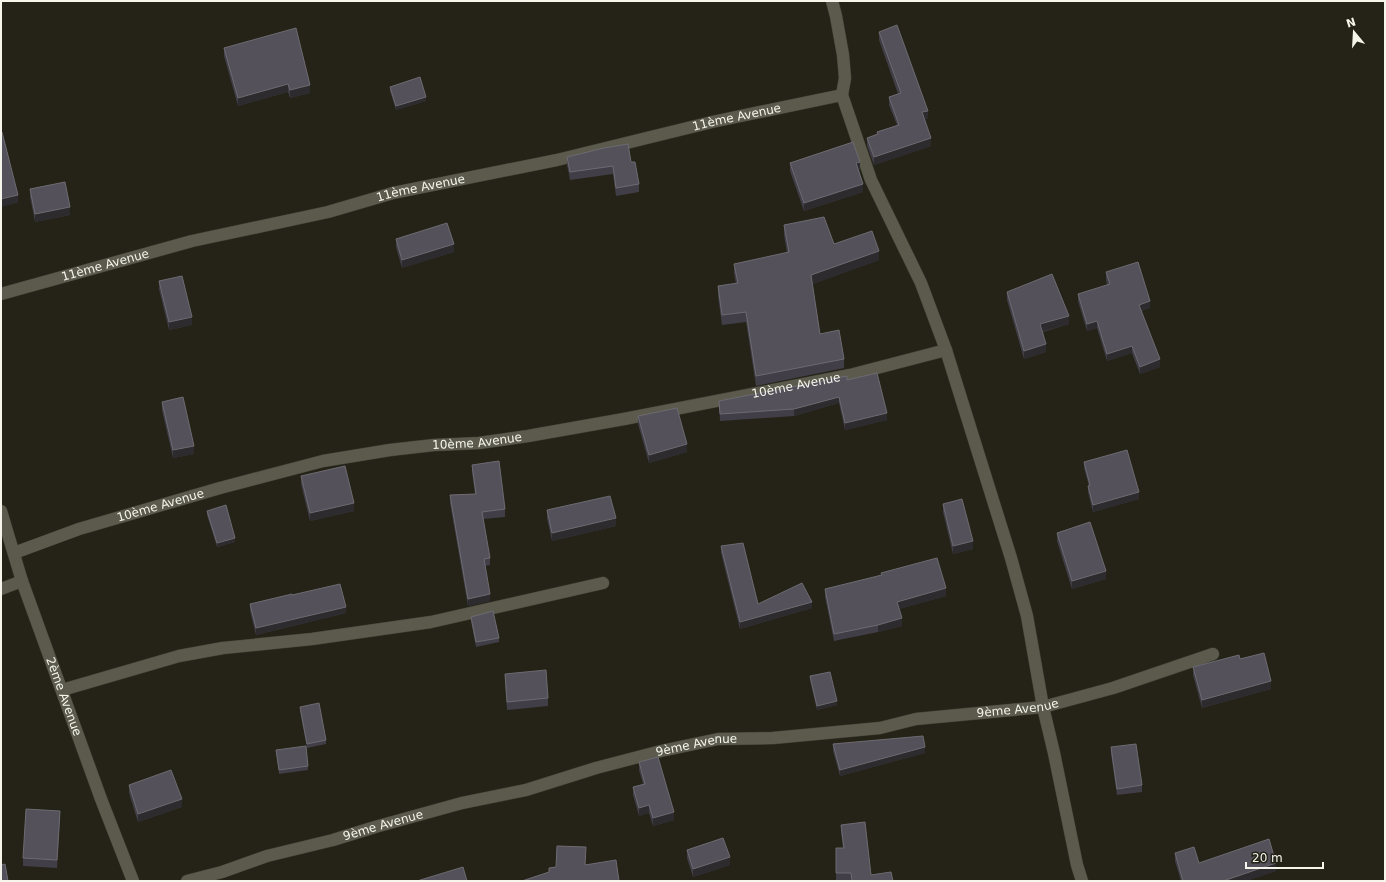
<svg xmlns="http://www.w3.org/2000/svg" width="1386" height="882" viewBox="0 0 1386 882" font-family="'DejaVu Sans',sans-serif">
<rect width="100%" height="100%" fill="#252317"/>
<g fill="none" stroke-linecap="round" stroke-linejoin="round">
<!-- minor casing -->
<g stroke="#414036" stroke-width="13">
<g id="minor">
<path d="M 832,1 L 836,16 L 843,55 L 845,78 L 842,95 L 871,180 L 921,283 L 946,350 L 1011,558 L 1027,616 L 1043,707 L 1054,753 L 1077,865 L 1082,881"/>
<path id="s1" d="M 1,294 L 192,241 L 328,212 L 393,193 L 557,160 L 712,122 L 842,95"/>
<path id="s2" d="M 1,511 L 22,581 L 101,799 L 133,881"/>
<path id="s3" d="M 14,553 L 79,529 L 220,488 L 323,461 L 390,450 L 434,445 L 479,443 L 528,436 L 624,419 L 850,375 L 946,350"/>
<path d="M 1,589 L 22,581"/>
<path d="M 62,690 L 179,656 L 223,648 L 312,639 L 431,622 L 603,583"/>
<path id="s4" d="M 187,881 L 222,872 L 267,856 L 333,840 L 375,827 L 462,803 L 526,790 L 596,768 L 661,751 L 718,739 L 773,738 L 880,728 L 916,719 L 1043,707 L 1113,688 L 1213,654"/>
</g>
</g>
<!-- minor -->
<use href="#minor" stroke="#5b5a4c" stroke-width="12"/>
</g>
<!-- wall -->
<g fill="#413e48">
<path d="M 879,32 L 928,119 L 925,119 L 931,146 L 874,165 L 867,146 L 867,138 L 877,134 L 877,132 L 897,125 L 889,105 L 889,97 L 898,94 L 879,40 Z"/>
<path d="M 224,48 L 310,93 L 290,98 L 288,92 L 238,106 L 224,56 Z"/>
<path d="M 390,87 L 426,101 L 396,110 L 390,91 Z"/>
<path d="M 567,157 L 631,162 L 639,184 L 639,192 L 616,196 L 613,174 L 570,180 L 567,165 Z"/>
<path d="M 790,163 L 860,170 L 859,170 L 863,192 L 804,211 L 790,171 Z"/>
<path d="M 30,189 L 70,215 L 35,222 L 30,197 Z"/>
<path d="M 784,225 L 879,260 L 812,284 L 820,334 L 844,359 L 844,368 L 756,386 L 746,322 L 722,325 L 718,296 L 718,286 L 736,284 L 734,273 L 734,264 L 787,253 L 784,235 Z"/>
<path d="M 396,239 L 454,252 L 402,268 L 396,247 Z"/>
<path d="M 1106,272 L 1150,308 L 1141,311 L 1160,367 L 1140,374 L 1132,353 L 1107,361 L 1097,328 L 1087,331 L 1078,301 L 1078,294 L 1107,285 L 1106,280 Z"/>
<path d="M 159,281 L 192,325 L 169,330 L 159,289 Z"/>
<path d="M 1007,292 L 1069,324 L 1043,332 L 1046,352 L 1024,359 L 1007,300 Z"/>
<path d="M 847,380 L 887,420 L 845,430 L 839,403 L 794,416 L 720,421 L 719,401 Z"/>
<path d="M 162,402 L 194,454 L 173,458 L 162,410 Z"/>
<path d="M 638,416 L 687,452 L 649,463 L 638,424 Z"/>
<path d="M 1084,462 L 1139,499 L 1093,512 L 1088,492 L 1088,486 L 1089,486 L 1084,468 Z"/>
<path d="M 472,465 L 505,509 L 505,517 L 483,519 L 490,558 L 490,565 L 485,566 L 490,601 L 468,606 L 450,503 L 450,495 L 475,494 L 472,472 Z"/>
<path d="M 301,476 L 354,511 L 310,521 L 301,484 Z"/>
<path d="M 943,504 L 973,549 L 953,554 L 943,512 Z"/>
<path d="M 547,510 L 616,526 L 552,541 L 547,518 Z"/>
<path d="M 207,511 L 235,542 L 217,547 L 207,515 Z"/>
<path d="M 1057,533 L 1106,579 L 1072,589 L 1057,541 Z"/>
<path d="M 721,546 L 758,604 L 812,608 L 740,629 L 721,553 Z"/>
<path d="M 881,573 L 946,596 L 899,609 L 902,626 L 878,632 L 834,641 L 825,597 L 825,589 L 881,575 Z"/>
<path d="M 292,595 L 346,613 L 256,635 L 250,611 L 250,604 Z"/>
<path d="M 471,617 L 499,638 L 499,642 L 476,647 L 471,621 Z"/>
<path d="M 1240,659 L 1271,689 L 1202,708 L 1193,675 L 1193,667 Z"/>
<path d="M 505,674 L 548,698 L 548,706 L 507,710 L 505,682 Z"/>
<path d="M 810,676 L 837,705 L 817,710 L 810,680 Z"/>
<path d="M 300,707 L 326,740 L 326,744 L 307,748 L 300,711 Z"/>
<path d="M 833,744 L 925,753 L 840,776 L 833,751 Z"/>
<path d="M 1111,747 L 1142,785 L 1142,792 L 1117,795 L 1111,754 Z"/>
<path d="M 276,750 L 308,766 L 308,770 L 279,774 Z"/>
<path d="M 639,762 L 674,820 L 653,826 L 649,813 L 639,816 L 633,795 L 633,787 L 643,784 L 639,770 Z"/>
<path d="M 129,785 L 182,807 L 138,822 L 129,793 Z"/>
<path d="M 60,819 L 57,868 L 23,866 L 23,858 Z"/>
<path d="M 841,825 L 871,875 L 893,881 L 836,880 L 836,848 L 843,848 L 841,832 Z"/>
<path d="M 687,850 L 730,865 L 693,877 L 687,858 Z"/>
<path d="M 1175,853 L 1199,863 L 1276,871 L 1246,881 L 1181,881 L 1175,861 Z"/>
</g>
<!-- shaded-wall -->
<g fill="#2d2b2d">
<path d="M 521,1 L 526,1 L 521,3 Z"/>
<path d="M 288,84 L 288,92 L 238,106 L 238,98 Z"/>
<path d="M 310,85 L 310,93 L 290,98 L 290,90 Z"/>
<path d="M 426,97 L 426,101 L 396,110 L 396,106 Z"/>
<path d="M 928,111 L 928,119 L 922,120 L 922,112 Z"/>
<path d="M 931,138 L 931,146 L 874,165 L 874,157 Z"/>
<path d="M 860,162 L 860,170 L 856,171 L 856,163 Z"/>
<path d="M 863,184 L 863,192 L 804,211 L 804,203 Z"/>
<path d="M 18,195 L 18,203 L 1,207 L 1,199 Z"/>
<path d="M 70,207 L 70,215 L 35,222 L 35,214 Z"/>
<path d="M 454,244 L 454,252 L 402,268 L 402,260 Z"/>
<path d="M 879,251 L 879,260 L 811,285 L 811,275 Z"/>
<path d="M 1150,301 L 1150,308 L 1139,312 L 1139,305 Z"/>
<path d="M 1069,316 L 1069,324 L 1040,332 L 1040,324 Z"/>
<path d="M 192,317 L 192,325 L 169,330 L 169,322 Z"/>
<path d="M 1097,321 L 1097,328 L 1087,331 L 1087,324 Z"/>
<path d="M 1046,344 L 1046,352 L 1024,359 L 1024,351 Z"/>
<path d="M 1132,346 L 1132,353 L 1107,361 L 1107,354 Z"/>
<path d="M 1160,359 L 1160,367 L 1140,374 L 1140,367 Z"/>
<path d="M 839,397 L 839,403 L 794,416 L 794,409 Z"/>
<path d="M 887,413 L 887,420 L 845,430 L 845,423 Z"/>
<path d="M 687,444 L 687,452 L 649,463 L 649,455 Z"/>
<path d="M 194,446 L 194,454 L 173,458 L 173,450 Z"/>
<path d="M 1139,492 L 1139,499 L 1093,512 L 1093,505 Z"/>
<path d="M 354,503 L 354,511 L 310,521 L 310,513 Z"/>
<path d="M 616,518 L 616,526 L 552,541 L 552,533 Z"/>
<path d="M 235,538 L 235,542 L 217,547 L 217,543 Z"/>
<path d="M 973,541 L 973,549 L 953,554 L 953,546 Z"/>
<path d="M 1106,571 L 1106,579 L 1072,589 L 1072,581 Z"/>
<path d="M 946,588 L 946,596 L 897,610 L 897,602 Z"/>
<path d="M 490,594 L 490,601 L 468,606 L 468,599 Z"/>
<path d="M 812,602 L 812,608 L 740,629 L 740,622 Z"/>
<path d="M 346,607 L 346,613 L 256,635 L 256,628 Z"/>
<path d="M 902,618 L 902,626 L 878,632 L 878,625 Z"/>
<path d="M 1271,681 L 1271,689 L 1202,708 L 1202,700 Z"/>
<path d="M 837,701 L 837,705 L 817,710 L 817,706 Z"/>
<path d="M 925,747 L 925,753 L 840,776 L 840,770 Z"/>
<path d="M 182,799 L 182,807 L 138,822 L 138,814 Z"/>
<path d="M 649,805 L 649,813 L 639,816 L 639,808 Z"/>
<path d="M 60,811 L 60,819 L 57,868 L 57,860 Z"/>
<path d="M 674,812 L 674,820 L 653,826 L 653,818 Z"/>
<path d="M 730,857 L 730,865 L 693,877 L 693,869 Z"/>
<path d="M 1276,863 L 1276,871 L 1246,881 L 1223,881 Z"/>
</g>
<!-- building -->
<g fill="#54515a" stroke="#6d6b71">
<path d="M 897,25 L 928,111 L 922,112 L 931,138 L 874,157 L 867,138 L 878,134 L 877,132 L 899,125 L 889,97 L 901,93 L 879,32 Z"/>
<path d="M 296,28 L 310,85 L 290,90 L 288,84 L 238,98 L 224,48 Z"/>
<path d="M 420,77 L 426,97 L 396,106 L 390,87 Z"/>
<path d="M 1,132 L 2,132 L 18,195 L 1,199 Z"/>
<path d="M 853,142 L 860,162 L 856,163 L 863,184 L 804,203 L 790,163 Z"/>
<path d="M 628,144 L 631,162 L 635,162 L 639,184 L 616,188 L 613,166 L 570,172 L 567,157 L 604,148 Z"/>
<path d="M 65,182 L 70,207 L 35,214 L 30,189 Z"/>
<path d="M 824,217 L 834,244 L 872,231 L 879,251 L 811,275 L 820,334 L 839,330 L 844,359 L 756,376 L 746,312 L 722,315 L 718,286 L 738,283 L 734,264 L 789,252 L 784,225 Z"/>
<path d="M 447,223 L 454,244 L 402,260 L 396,239 Z"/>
<path d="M 1138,262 L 1150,301 L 1139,305 L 1160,359 L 1140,367 L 1132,346 L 1107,354 L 1097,321 L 1087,324 L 1078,294 L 1110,284 L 1106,272 Z"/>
<path d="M 1052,274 L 1069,316 L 1040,324 L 1046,344 L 1024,351 L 1007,292 Z"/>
<path d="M 182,276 L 192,317 L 169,322 L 159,281 Z"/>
<path d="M 877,373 L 887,413 L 845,423 L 839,397 L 794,409 L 720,414 L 719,401 L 847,376 L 847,380 Z"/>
<path d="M 183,397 L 194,446 L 173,450 L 162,402 Z"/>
<path d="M 677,408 L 687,444 L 649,455 L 638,416 Z"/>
<path d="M 1127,450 L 1139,492 L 1093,505 L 1088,486 L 1090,485 L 1084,462 Z"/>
<path d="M 499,461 L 505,509 L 482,512 L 490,558 L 484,559 L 490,594 L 468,599 L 450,495 L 476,494 L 472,465 Z"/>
<path d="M 345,466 L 354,503 L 310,513 L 301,476 Z"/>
<path d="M 610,496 L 616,518 L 552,533 L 547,510 Z"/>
<path d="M 962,499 L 973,541 L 953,546 L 943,504 Z"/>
<path d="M 226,505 L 235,538 L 217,543 L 207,511 Z"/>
<path d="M 1090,522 L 1106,571 L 1072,581 L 1057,533 Z"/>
<path d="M 743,543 L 758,604 L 802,583 L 812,602 L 740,622 L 721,546 Z"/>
<path d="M 937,558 L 946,588 L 897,602 L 902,618 L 878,625 L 834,634 L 825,589 L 882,575 L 881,573 Z"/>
<path d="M 340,584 L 346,607 L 256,628 L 250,604 L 292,594 L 292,595 Z"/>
<path d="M 493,611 L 499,638 L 476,642 L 471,617 Z"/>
<path d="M 1264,653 L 1271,681 L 1202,700 L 1193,667 L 1239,655 L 1240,659 Z"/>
<path d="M 546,670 L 548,698 L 507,702 L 505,674 Z"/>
<path d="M 830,672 L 837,701 L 817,706 L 810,676 Z"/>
<path d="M 319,703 L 326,740 L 307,744 L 300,707 Z"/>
<path d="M 923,736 L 925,747 L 840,770 L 833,744 Z"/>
<path d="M 1136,744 L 1142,785 L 1117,789 L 1111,747 Z"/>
<path d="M 306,746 L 308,766 L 279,770 L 276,750 Z"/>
<path d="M 658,757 L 674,812 L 653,818 L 649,805 L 639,808 L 633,787 L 645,784 L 639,762 Z"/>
<path d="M 171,770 L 182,799 L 138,814 L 129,785 Z"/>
<path d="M 26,809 L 60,811 L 57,860 L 23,858 Z"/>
<path d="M 865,822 L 871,875 L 891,872 L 893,881 L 852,881 L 851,873 L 836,873 L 836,848 L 844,848 L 841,825 Z"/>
<path d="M 723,838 L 730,857 L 693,869 L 687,850 Z"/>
<path d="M 1269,839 L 1276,863 L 1223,881 L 1183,881 L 1175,853 L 1194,847 L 1199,863 Z"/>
<path d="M 557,846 L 586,847 L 585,865 L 616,860 L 619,881 L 522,881 L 549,872 L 549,868 L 556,867 Z"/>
<path d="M 5,864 L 8,881 L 1,881 L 1,865 Z"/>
<path d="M 463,867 L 467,881 L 417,881 Z"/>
</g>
<g text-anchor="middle" stroke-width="3" stroke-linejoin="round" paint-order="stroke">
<!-- street labels -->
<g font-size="12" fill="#f5f5ec" stroke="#252317">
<text dy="4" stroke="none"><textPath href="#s1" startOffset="757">11ème Avenue</textPath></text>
<text dy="4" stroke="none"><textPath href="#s1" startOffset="433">11ème Avenue</textPath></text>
<text dy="4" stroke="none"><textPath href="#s1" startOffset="108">11ème Avenue</textPath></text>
<text dy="4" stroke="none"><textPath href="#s3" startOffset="802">10ème Avenue</textPath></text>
<text dy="4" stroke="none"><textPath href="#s3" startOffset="478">10ème Avenue</textPath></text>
<text dy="4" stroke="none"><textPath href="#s3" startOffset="154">10ème Avenue</textPath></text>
<text dy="4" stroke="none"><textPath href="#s2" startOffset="196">2ème Avenue</textPath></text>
<text dy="4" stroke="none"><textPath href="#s4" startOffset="852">9ème Avenue</textPath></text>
<text dy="4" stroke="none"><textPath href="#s4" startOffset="528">9ème Avenue</textPath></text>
<text dy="4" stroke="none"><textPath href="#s4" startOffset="204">9ème Avenue</textPath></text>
</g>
</g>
<!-- border -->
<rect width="1386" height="882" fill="none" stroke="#f5f5ec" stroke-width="4"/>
<!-- north arrow -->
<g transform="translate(1354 32) rotate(342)" stroke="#252317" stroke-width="3" paint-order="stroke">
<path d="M0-3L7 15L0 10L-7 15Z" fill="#f5f5ec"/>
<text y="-6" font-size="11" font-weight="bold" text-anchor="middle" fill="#f5f5ec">N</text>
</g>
<!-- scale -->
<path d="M1246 862v6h77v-6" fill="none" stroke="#f5f5ec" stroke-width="2"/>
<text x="1252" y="862" font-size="12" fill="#f5f5ec" stroke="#252317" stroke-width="3" paint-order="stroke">20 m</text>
</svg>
